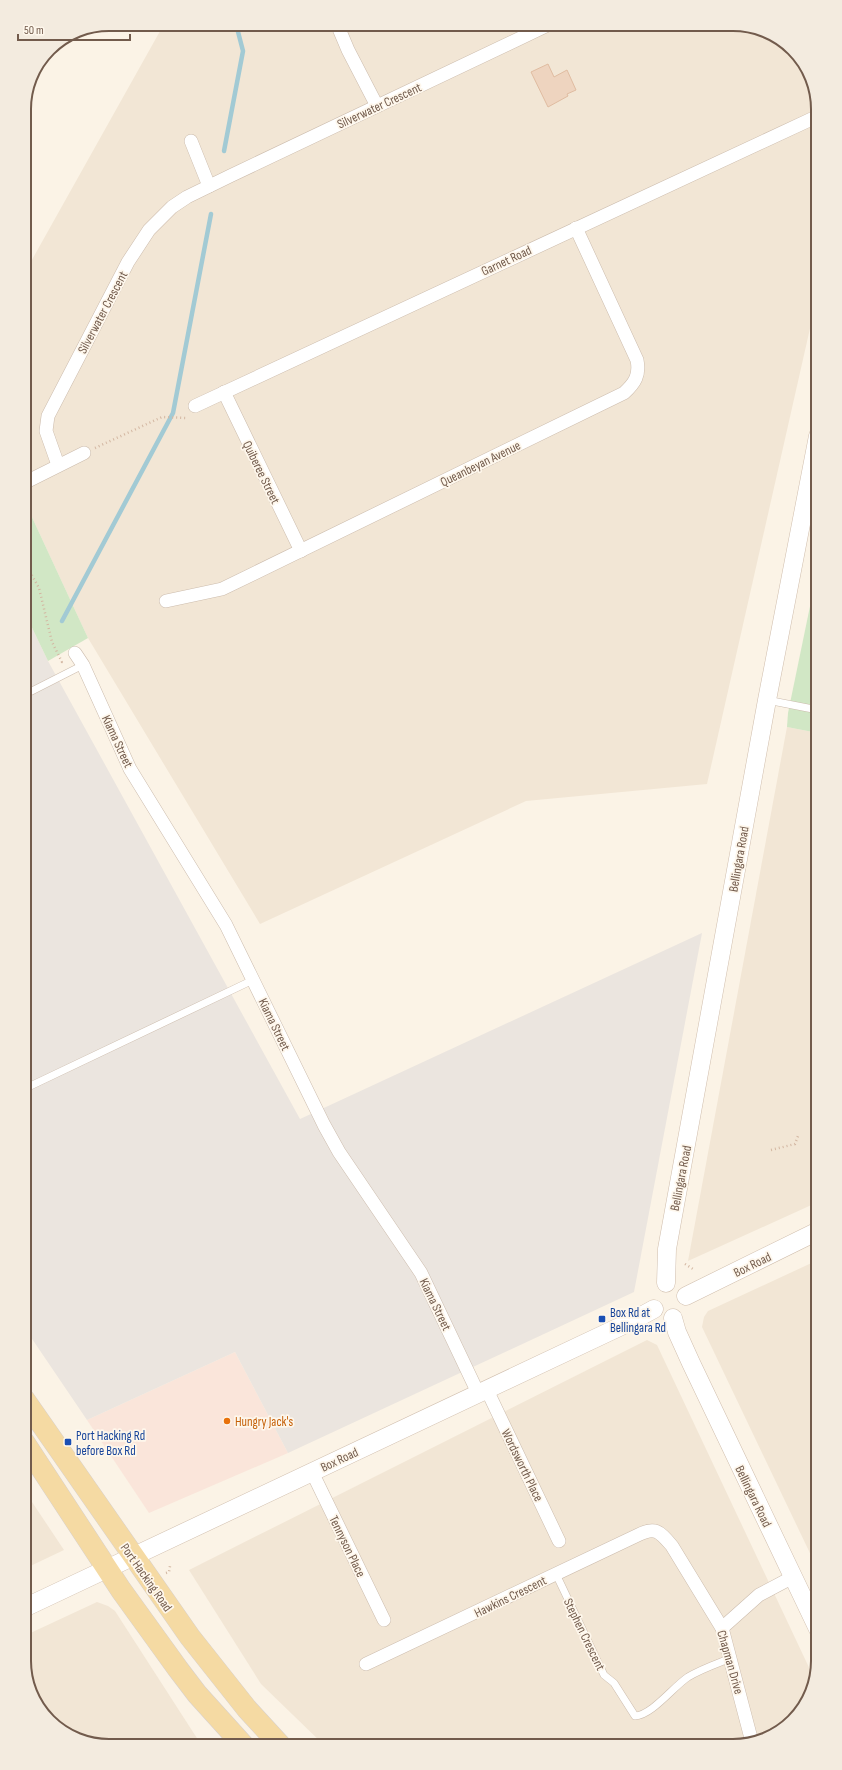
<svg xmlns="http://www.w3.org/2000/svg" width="842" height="1770" viewBox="0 0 842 1770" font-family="'Sofia Sans Condensed',sans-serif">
<rect width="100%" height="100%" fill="#fbf3e6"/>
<!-- residential -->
<g fill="#f2e6d5">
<path d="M 164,24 L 739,24 L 785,41 L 812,77 L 818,109 L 818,293 L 707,784 L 526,801 L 260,924 L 88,638 L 24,500 L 24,274 Z"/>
<path d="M 787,727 L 818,733 L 818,1202 L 688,1261 Z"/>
<path d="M 818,1260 L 818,1570 L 702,1327 L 704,1317 L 708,1311 Z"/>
<path d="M 647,1340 L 657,1345 L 813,1676 L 804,1708 L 765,1740 L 733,1746 L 325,1746 L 261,1684 L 189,1570 Z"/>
<path d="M 24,1490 L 64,1550 L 24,1569 Z"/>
<path d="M 97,1602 L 108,1606 L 115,1611 L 202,1746 L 104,1746 L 57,1729 L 30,1693 L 24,1661 L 24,1636 Z"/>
</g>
<!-- commercial -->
<path fill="#fae5da" d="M 235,1352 L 288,1453 L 149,1513 L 87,1420 Z"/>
<!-- industrial -->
<path fill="#ebe5df" d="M 24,611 L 48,661 L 300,1119 L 702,933 L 634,1292 L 288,1453 L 235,1352 L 87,1420 L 24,1327 Z"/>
<!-- green -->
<g fill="#d1e7c5">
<path d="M 24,500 L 88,638 L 48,661 L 24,611 Z"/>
<path d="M 815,582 L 818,582 L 818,733 L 787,727 L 788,713 Z"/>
</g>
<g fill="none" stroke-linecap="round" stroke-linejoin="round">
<!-- stream -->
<g stroke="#a2cad4" stroke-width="4.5">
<path d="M 224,151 L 243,51 L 236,24"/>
<path d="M 62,621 L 173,413 L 211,214"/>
</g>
</g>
<!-- building -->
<path fill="#eed4bf" stroke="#e0bca1" d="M 548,64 L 554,77 L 567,70 L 576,90 L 567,94 L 568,96 L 548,107 L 531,72 Z"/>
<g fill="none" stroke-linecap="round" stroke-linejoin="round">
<!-- lane casing -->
<g stroke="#ccbcad" stroke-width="8">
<g id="lane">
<path d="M 24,695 L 83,665"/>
<path d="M 767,700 L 818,710"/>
<path d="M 24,1089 L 253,980"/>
<path d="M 556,1574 L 604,1675 L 614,1683 L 635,1716 C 652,1715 673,1687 688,1677 C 701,1669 716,1664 731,1658"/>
</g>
</g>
<!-- street casing -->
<g stroke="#ccbcad" stroke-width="14">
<g id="street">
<path d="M 337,24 L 348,50 L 377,106"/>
<path d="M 191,141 L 209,186"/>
<path d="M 224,392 L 301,551"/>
<path d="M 195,406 L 818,116"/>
<path d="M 58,465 L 46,431 L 48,416 L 128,262 L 149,230 L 172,207 L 187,197 L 230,176 L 550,24"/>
<path d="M 24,483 L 84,453"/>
<path d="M 166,601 L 222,589 L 624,393 C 635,383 640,375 637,360 L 576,228"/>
<path d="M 75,653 L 83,665 L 130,769 L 226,925 L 324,1125 L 339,1152 L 421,1273 L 478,1393"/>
<path d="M 487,1390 L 559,1541"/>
<path d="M 312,1472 L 384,1620"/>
<path d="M 722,1628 L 759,1595 L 793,1577"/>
<path d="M 366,1664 L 638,1535 C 656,1526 660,1532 672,1546 L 722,1628 L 752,1742"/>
</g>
</g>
<!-- secondary casing -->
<g stroke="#d0bead" stroke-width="19">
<g id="secondary">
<path d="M 666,1283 L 667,1249 L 767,700 L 818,436"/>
<path d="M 686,1296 L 818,1231"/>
<path d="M 673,1318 L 677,1332 L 691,1363 L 818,1629"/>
<path d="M 24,1608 L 632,1321 L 654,1309"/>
</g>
</g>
<!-- primary casing -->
<g stroke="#d8d1cd" stroke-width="22">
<g id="primary">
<path d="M 24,1399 L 190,1637 L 247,1709 L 281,1746"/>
<path d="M 24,1442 L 121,1590 L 178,1669 L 197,1694 L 244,1746"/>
</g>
</g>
<!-- path -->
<g stroke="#d3b7a2" stroke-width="2.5" stroke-dasharray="1 3" stroke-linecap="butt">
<path d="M 95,448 L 162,417 L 187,418"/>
<path d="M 24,561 L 39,588 L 52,642 L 62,662 L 63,661"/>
<path d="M 771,1150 L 795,1144 L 798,1136"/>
<path d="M 685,1264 L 693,1269"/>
<path d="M 166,1573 L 169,1572 L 170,1566"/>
</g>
<!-- lane -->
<use href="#lane" stroke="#fff" stroke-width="7"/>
<!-- street -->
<use href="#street" stroke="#fff" stroke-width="13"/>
<!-- secondary -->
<use href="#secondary" stroke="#fff" stroke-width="18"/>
<!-- primary -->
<use href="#primary" stroke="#f5daa3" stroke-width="21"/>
</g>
<!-- markers -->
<g fill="#1a4fb4" stroke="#fef7ec" stroke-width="1.5">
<rect x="598" y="1315" width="8" height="8" rx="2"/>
<rect x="64" y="1438" width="8" height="8" rx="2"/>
</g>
<circle fill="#e8710a" stroke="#fef7ec" stroke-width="1.5" cx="227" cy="1421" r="4"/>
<g text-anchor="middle" stroke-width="3.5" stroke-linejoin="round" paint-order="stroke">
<!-- street labels -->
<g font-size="13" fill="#725b4c" stroke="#fef7ec">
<text transform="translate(379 105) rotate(-25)" y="5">Silverwater Crescent</text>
<text transform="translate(506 260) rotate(-25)" y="5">Garnet Road</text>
<text transform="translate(102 312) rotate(-62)" y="5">Silverwater Crescent</text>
<text transform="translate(480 463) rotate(-26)" y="5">Queanbeyan Avenue</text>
<text transform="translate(262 472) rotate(64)" y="5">Quiberee Street</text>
<text transform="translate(118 741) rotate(65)" y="5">Kiama Street</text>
<text transform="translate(738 859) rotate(-80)" y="5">Bellingara Road</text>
<text transform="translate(275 1024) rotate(64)" y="5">Kiama Street</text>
<text transform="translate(680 1178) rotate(-79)" y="5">Bellingara Road</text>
<text transform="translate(752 1264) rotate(-26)" y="5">Box Road</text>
<text transform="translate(436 1304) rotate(64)" y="5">Kiama Street</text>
<text transform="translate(339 1459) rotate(-25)" y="5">Box Road</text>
<text transform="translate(523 1465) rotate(64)" y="5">Wordsworth Place</text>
<text transform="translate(754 1496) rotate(64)" y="5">Bellingara Road</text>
<text transform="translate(348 1546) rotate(64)" y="5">Tennyson Place</text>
<text transform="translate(147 1577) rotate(55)" y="5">Port Hacking Road</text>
<text transform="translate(510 1596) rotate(-26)" y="5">Hawkins Crescent</text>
<text transform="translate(585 1634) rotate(64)" y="5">Stephen Crescent</text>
<text transform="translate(731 1662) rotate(74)" y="5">Chapman Drive</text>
</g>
<!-- transit labels -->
<g font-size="13" fill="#164399" stroke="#fef7ec" text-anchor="start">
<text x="610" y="1317">Box Rd at<tspan x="610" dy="15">Bellingara Rd</tspan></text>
<text x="76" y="1440">Port Hacking Rd<tspan x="76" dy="15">before Box Rd</tspan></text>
</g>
<!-- food labels -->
<g font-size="13" fill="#c56008" stroke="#fef7ec" text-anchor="start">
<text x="235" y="1426">Hungry Jack's</text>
</g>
</g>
<!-- crop -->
<path d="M0 0H842V1770H0ZM109 31H733A78 78 0 0 1 811 109V1661A78 78 0 0 1 733 1739H109A78 78 0 0 1 31 1661V109A78 78 0 0 1 109 31Z" fill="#f3ebdf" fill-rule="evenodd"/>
<path fill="none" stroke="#725b4c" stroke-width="2" d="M109 31H733A78 78 0 0 1 811 109V1661A78 78 0 0 1 733 1739H109A78 78 0 0 1 31 1661V109A78 78 0 0 1 109 31Z"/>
<!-- scale -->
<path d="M18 34v6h112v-6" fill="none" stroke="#725b4c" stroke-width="2"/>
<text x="24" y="34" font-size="12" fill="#725b4c" stroke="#fef7ec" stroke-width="3" paint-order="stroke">50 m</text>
</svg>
